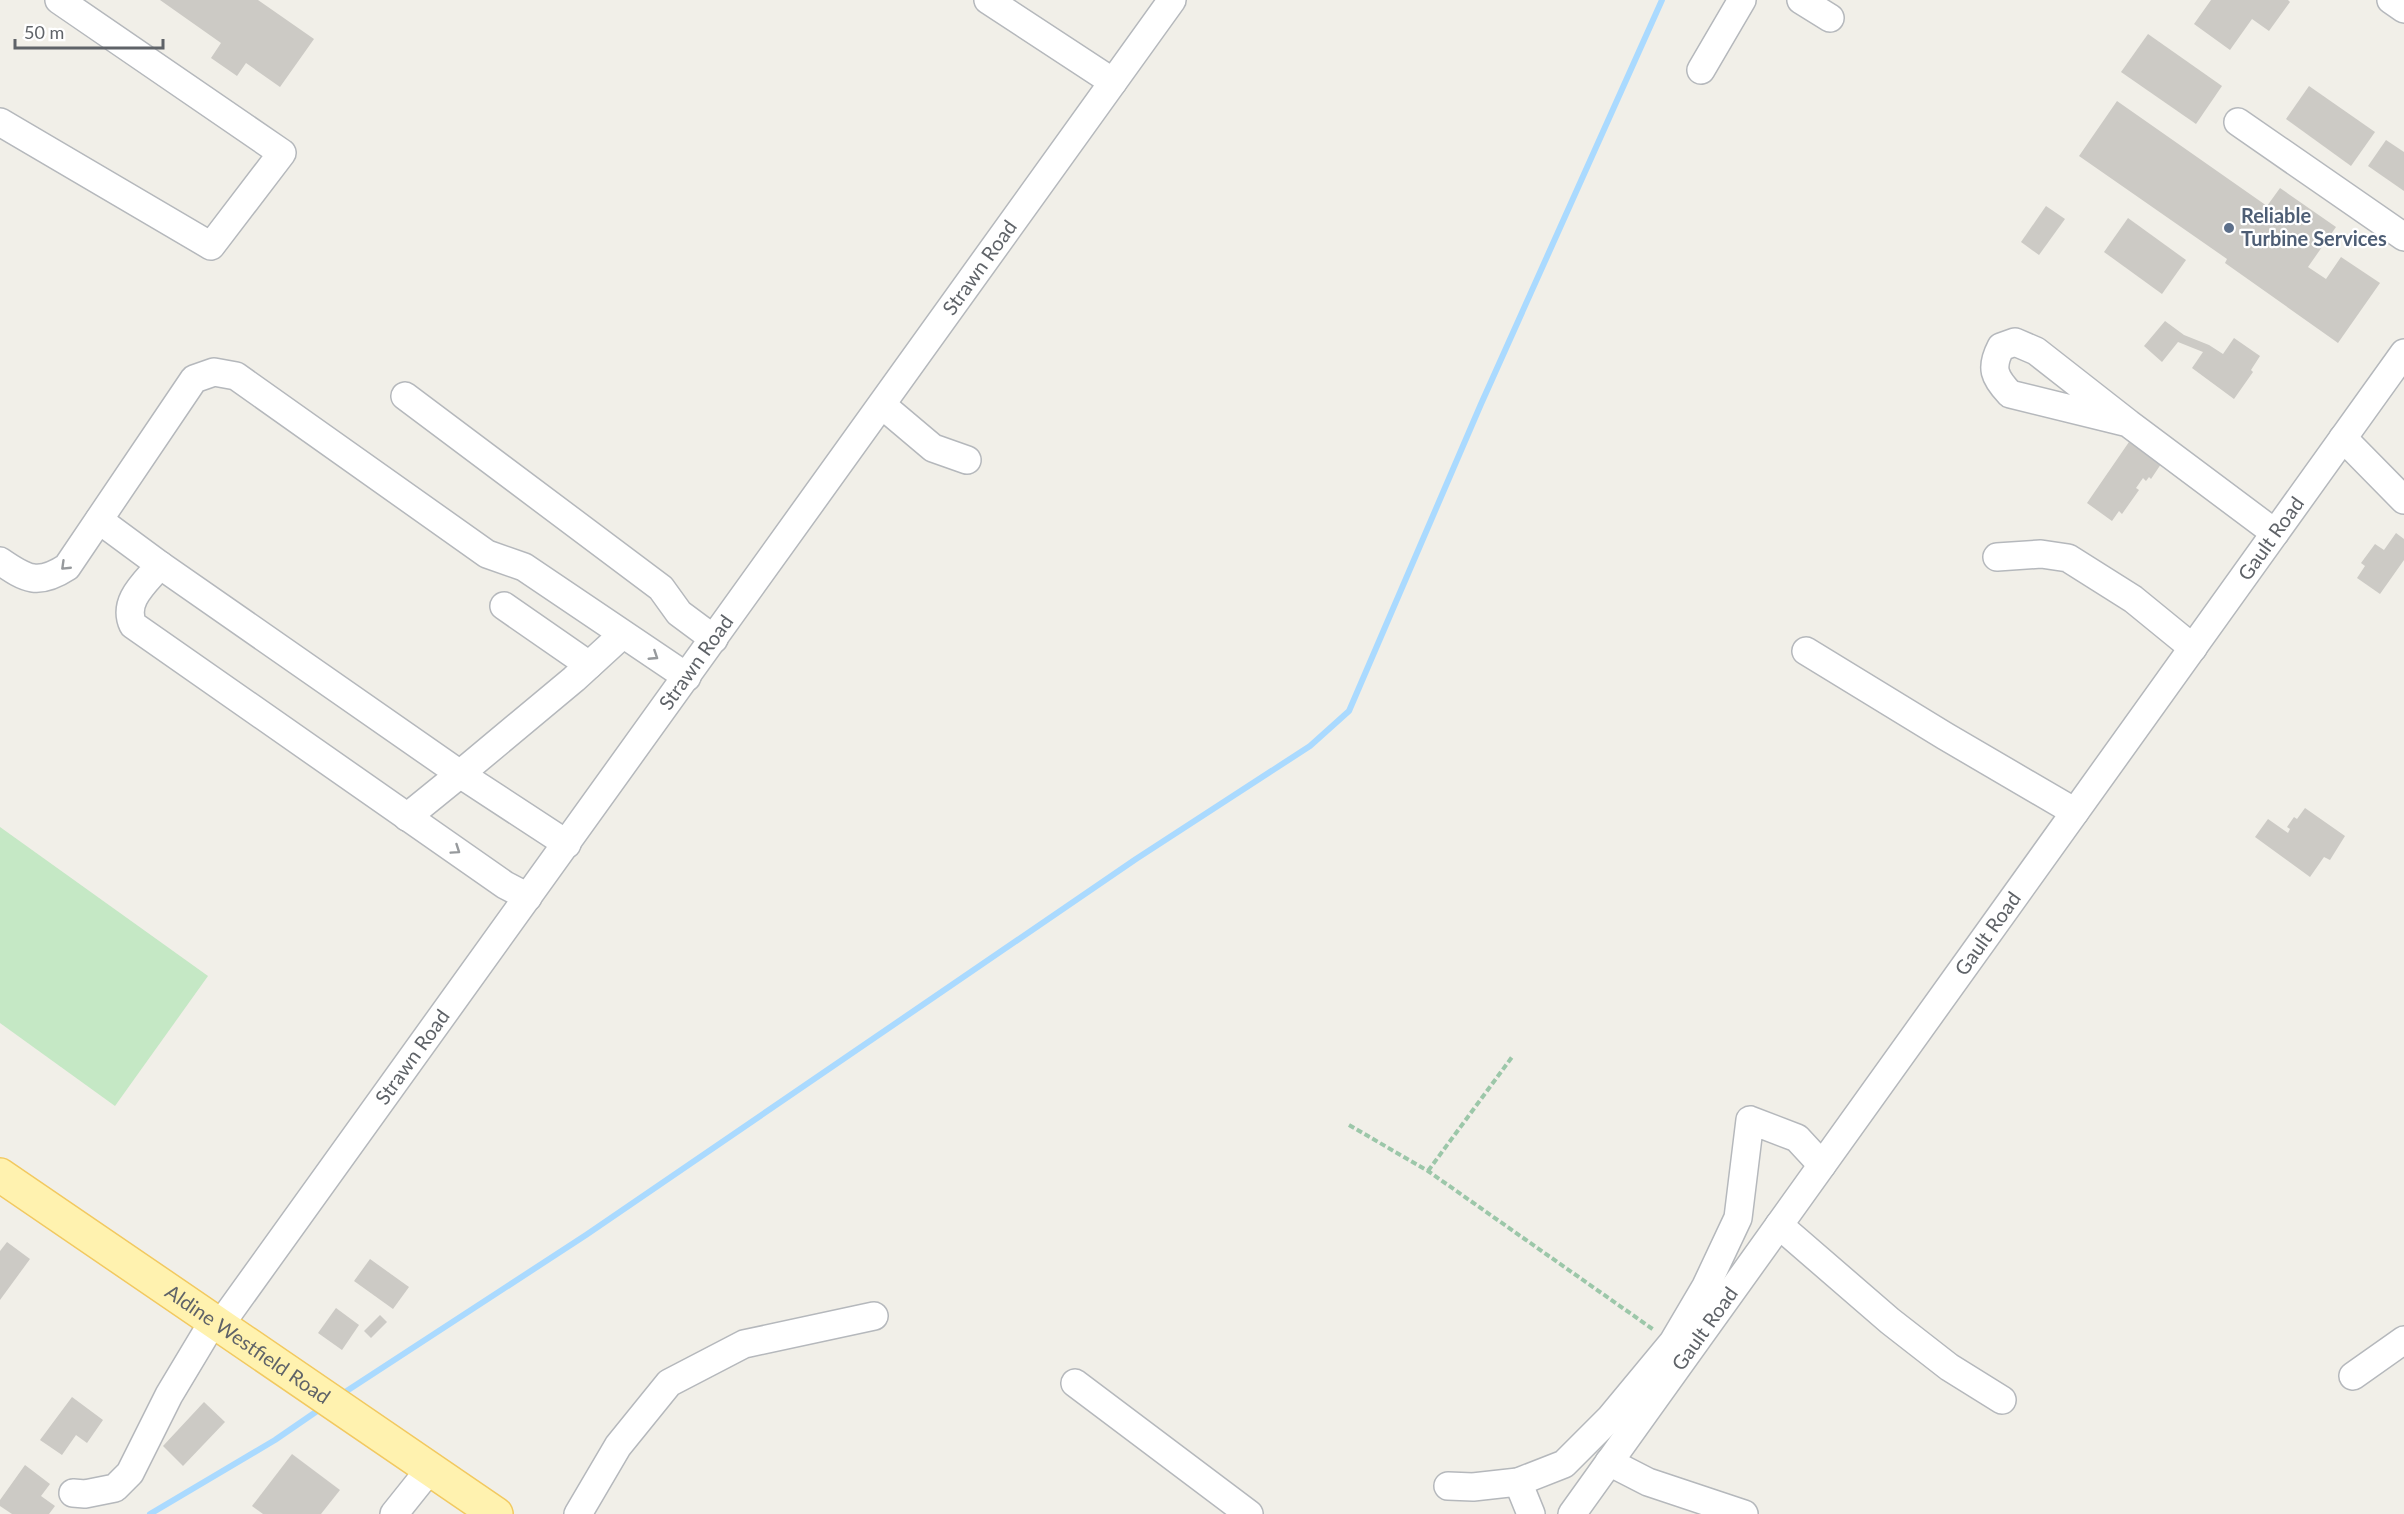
<svg xmlns="http://www.w3.org/2000/svg" width="2404" height="1514" viewBox="0 0 2404 1514" font-family="Lato,sans-serif">
<rect width="100%" height="100%" fill="#f1efe8"/>
<!-- green -->
<path fill="#c5e8c5" d="M 0,827 L 208,976 L 115,1106 L 0,1023 Z"/>
<g fill="none" stroke-linecap="round" stroke-linejoin="round">
<!-- stream -->
<g stroke="#aadaff" stroke-width="6">
<path d="M 339,1396 L 586,1235 L 1136,859 L 1310,746 L 1349,711 L 1481,404 L 1662,0"/>
<path d="M 150,1514 L 275,1440 L 323,1407"/>
</g>
</g>
<!-- building -->
<g fill="#cccac5">
<path d="M 160,0 L 258,0 L 314,39 L 280,87 L 246,63 L 237,76 L 211,58 L 221,43 Z"/>
<path d="M 2211,0 L 2288,0 L 2290,2 L 2269,31 L 2252,19 L 2230,50 L 2194,24 Z"/>
<path d="M 2148,34 L 2222,86 L 2196,124 L 2121,72 Z"/>
<path d="M 2309,86 L 2375,132 L 2351,166 L 2286,119 Z"/>
<path d="M 2117,101 L 2267,206 L 2280,188 L 2336,227 L 2308,267 L 2326,279 L 2341,257 L 2380,283 L 2338,343 L 2225,263 L 2227,259 L 2079,156 Z"/>
<path d="M 2386,140 L 2404,152 L 2404,191 L 2368,166 Z"/>
<path d="M 2046,206 L 2065,219 L 2039,255 L 2021,242 Z"/>
<path d="M 2128,218 L 2186,260 L 2162,294 L 2104,252 Z"/>
<path d="M 2165,321 L 2184,335 L 2209,345 L 2223,354 L 2234,338 L 2260,356 L 2251,370 L 2253,372 L 2234,399 L 2192,368 L 2203,352 L 2178,342 L 2162,362 L 2144,346 Z"/>
<path d="M 2129,442 L 2161,464 L 2151,479 L 2149,477 L 2146,481 L 2143,478 L 2136,488 L 2139,490 L 2122,514 L 2119,511 L 2112,521 L 2087,503 Z"/>
<path d="M 2396,533 L 2404,539 L 2404,560 L 2380,594 L 2357,578 L 2365,566 L 2361,563 L 2375,544 L 2384,550 Z"/>
<path d="M 2305,808 L 2345,836 L 2330,860 L 2324,857 L 2310,877 L 2255,837 L 2268,819 L 2288,833 L 2290,829 L 2287,827 L 2294,817 L 2297,819 Z"/>
<path d="M 7,1242 L 30,1259 L 0,1300 L 0,1251 Z"/>
<path d="M 370,1259 L 409,1287 L 393,1309 L 354,1281 Z"/>
<path d="M 336,1308 L 359,1325 L 342,1350 L 318,1333 Z"/>
<path d="M 380,1315 L 387,1322 L 371,1338 L 364,1331 Z"/>
<path d="M 72,1397 L 103,1420 L 87,1443 L 76,1435 L 62,1455 L 40,1440 Z"/>
<path d="M 204,1402 L 225,1422 L 183,1466 L 163,1446 Z"/>
<path d="M 292,1454 L 340,1490 L 321,1514 L 263,1514 L 252,1506 Z"/>
<path d="M 25,1465 L 50,1484 L 41,1496 L 55,1506 L 49,1514 L 12,1514 L 0,1506 L 0,1500 Z"/>
</g>
<g fill="none" stroke-linecap="round" stroke-linejoin="round">
<!-- minor casing -->
<g stroke="#b5b8bc" stroke-width="30">
<g id="minor">
<path d="M 988,0 L 1113,82"/>
<path d="M 1801,0 L 1830,18"/>
<path d="M 2391,0 L 2404,9"/>
<path d="M 1701,70 L 1742,0"/>
<path d="M 0,122 L 211,246 L 282,153 L 59,0"/>
<path d="M 2238,122 L 2404,237"/>
<path d="M 405,396 L 661,588 L 679,613 L 714,639"/>
<path d="M 882,405 L 933,448 L 967,460"/>
<path d="M 2128,423 L 2036,351 L 2015,342 L 2001,347 C 1990,368 1994,377 2010,394 L 2128,423 L 2275,533"/>
<path d="M 2343,438 L 2404,500"/>
<path d="M 99,520 L 160,565 C 145,583 122,601 133,625 L 505,885 L 528,897"/>
<path d="M 1997,557 L 2041,554 L 2068,558 L 2133,599 L 2193,648"/>
<path d="M 0,561 C 26,579 38,586 67,567 L 194,379 L 214,372 L 236,376 L 487,554 L 524,567 L 687,677"/>
<path d="M 160,565 L 460,774 L 407,817"/>
<path d="M 504,606 L 589,665"/>
<path d="M 1806,651 L 1945,736 L 2075,812"/>
<path d="M 567,844 L 460,774 L 574,679 L 622,635"/>
<path d="M 1779,1225 L 1890,1321 L 1949,1367 L 2002,1400"/>
<path id="s1" d="M 220,1325 L 1172,0"/>
<path d="M 2353,1376 L 2404,1340"/>
<path d="M 1075,1383 L 1249,1514"/>
<path d="M 1609,1462 L 1648,1482 L 1744,1514"/>
<path d="M 1518,1482 L 1531,1514"/>
<path d="M 1448,1486 L 1473,1487 L 1518,1482 L 1564,1464 L 1610,1418 L 1673,1342 L 1706,1286 L 1738,1218 L 1750,1120 L 1797,1138 L 1822,1165"/>
<path d="M 73,1493 L 85,1494 L 115,1488 L 130,1473 L 169,1395 L 214,1320"/>
<path d="M 394,1514 L 430,1469"/>
<path d="M 578,1514 L 618,1446 L 669,1383 L 744,1344 L 874,1316"/>
<path id="s2" d="M 1572,1514 L 2404,353"/>
</g>
</g>
<!-- major casing -->
<g stroke="#f2c960" stroke-width="36">
<g id="major">
<path id="s3" d="M 0,1175 L 496,1514"/>
</g>
</g>
<!-- path -->
<g stroke="#9cc7a9" stroke-width="4" stroke-dasharray="6 3" stroke-linecap="butt">
<path d="M 1349,1125 L 1428,1171 L 1654,1330"/>
<path d="M 1428,1171 L 1512,1057"/>
</g>
<!-- minor -->
<use href="#minor" stroke="#fff" stroke-width="27"/>
<!-- major -->
<use href="#major" stroke="#fff2af" stroke-width="33"/>
</g>
<!-- one-way arrows -->
<defs><path id="oneway-chevron" d="M-2-3.5L2.5 0L-2 3.5" fill="none" stroke-width="1.6" stroke-linecap="round" stroke-linejoin="round" transform="scale(1.5)"/></defs>
<g stroke="#979a9d">
<use href="#oneway-chevron" transform="translate(65 566) rotate(136)"/>
<use href="#oneway-chevron" transform="translate(654 656) rotate(33)"/>
<use href="#oneway-chevron" transform="translate(456 850) rotate(34)"/>
</g>
<!-- markers -->
<circle fill="#5c6f8a" stroke="#fff" stroke-width="2" cx="2229" cy="228" r="6"/>
<g text-anchor="middle" stroke-width="4.5" stroke-linejoin="round" paint-order="stroke">
<!-- service labels -->
<g font-size="20" font-weight="bold" fill="#4e5e75" stroke="#fff" text-anchor="start">
<text x="2241" y="223">Reliable<tspan x="2241" dy="23">Turbine Services</tspan></text>
</g>
<!-- street labels -->
<g font-size="20" fill="#5f6368" stroke="#fff">
<text dy="7" stroke="none"><textPath href="#s1" startOffset="1302">Strawn Road</textPath></text>
<text dy="7" stroke="none"><textPath href="#s2" startOffset="1200">Gault Road</textPath></text>
<text dy="7" stroke="none"><textPath href="#s1" startOffset="816">Strawn Road</textPath></text>
<text dy="7" stroke="none"><textPath href="#s2" startOffset="714">Gault Road</textPath></text>
<text dy="7" stroke="none"><textPath href="#s1" startOffset="330">Strawn Road</textPath></text>
<text dy="7" stroke="none"><textPath href="#s2" startOffset="228">Gault Road</textPath></text>
<text dy="7" stroke="none"><textPath href="#s3" startOffset="300">Aldine Westfield Road</textPath></text>
</g>
</g>
<!-- scale -->
<path d="M15 39v9h148v-9" fill="none" stroke="#5f6368" stroke-width="3"/>
<text x="24" y="39" font-size="18" fill="#5f6368" stroke="#ffffff" stroke-width="4.5" paint-order="stroke">50 m</text>
</svg>
